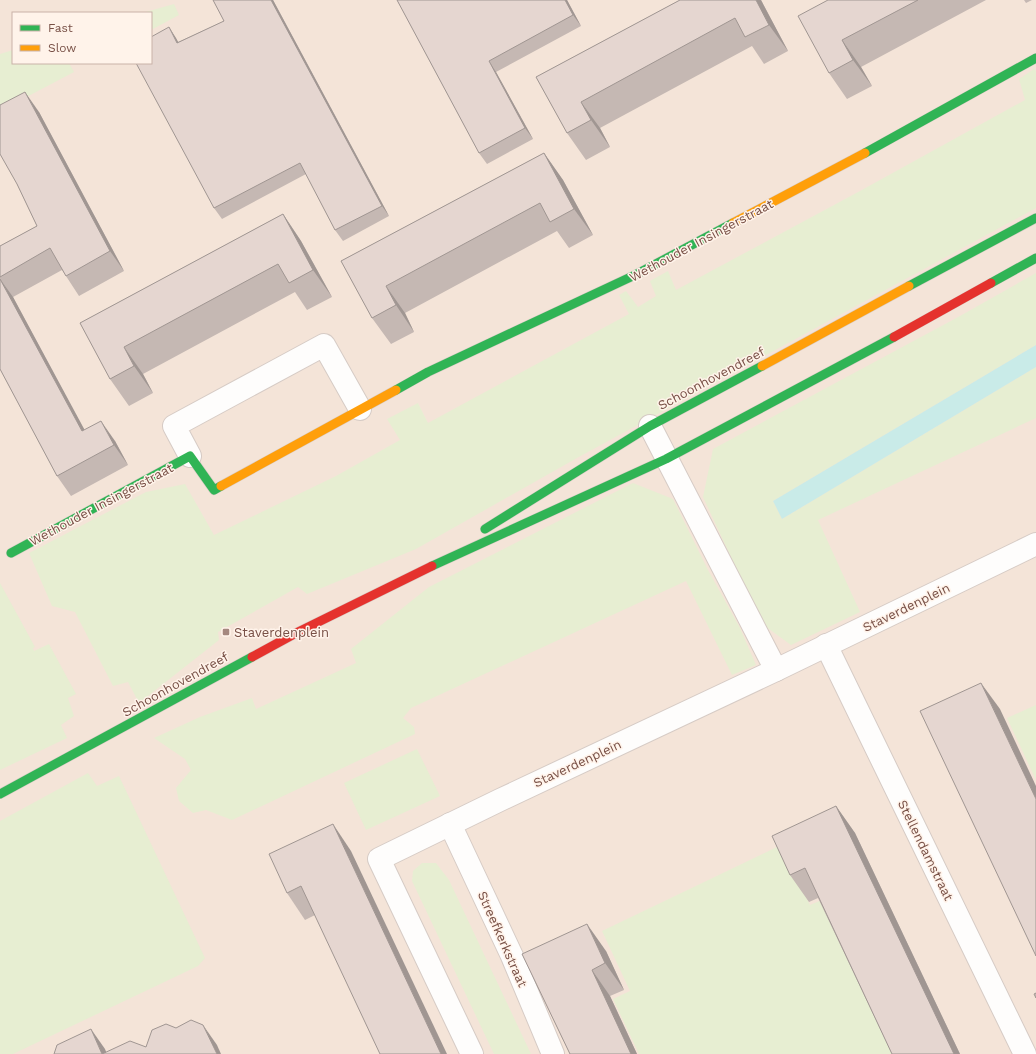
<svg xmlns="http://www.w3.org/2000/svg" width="1036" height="1054" viewBox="0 0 1036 1054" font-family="'Work Sans',sans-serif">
<rect width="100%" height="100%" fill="#f8f0e8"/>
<!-- residential -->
<path fill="#f4e4d8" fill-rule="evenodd" d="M 0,0 L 1036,0 L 1036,1054 L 0,1054 ZM 13,13 L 151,13 L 151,63 L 13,63 Z"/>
<!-- green -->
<g fill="#e7eed2">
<path d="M 174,4 L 179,15 L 151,30 L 151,13 L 142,13 Z"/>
<path d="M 13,50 L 13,63 L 69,63 L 74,72 L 0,111 L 0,54 Z"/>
<path d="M 1034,69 L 1036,71 L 1036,208 L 577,458 L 416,549 L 307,594 L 298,587 L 218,632 L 219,640 L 139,703 L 128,682 L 113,686 L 75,612 L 52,606 L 29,553 L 146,492 L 185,484 L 214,535 L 336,476 L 400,440 L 387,419 L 418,403 L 428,423 L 629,314 L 619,295 L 626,291 L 638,307 L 656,296 L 650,281 L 668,271 L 676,290 L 860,191 L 1025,100 L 1019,79 Z"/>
<path d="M 1036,273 L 1036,345 L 773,501 L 782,519 L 1036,367 L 1036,418 L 818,520 L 860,612 L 791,645 L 762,624 L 703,497 L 713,449 L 960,316 Z"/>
<path d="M 633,483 L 673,499 L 708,570 L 740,628 L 756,665 L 732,675 L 686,581 L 411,708 L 403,718 L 414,727 L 415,734 L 232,820 L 206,810 L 193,813 L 179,801 L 176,788 L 191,770 L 185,759 L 154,738 L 200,717 L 252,698 L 256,709 L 356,663 L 351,649 L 429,587 Z"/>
<path d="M 0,583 L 35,647 L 33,648 L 34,651 L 49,644 L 76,694 L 68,698 L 74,716 L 61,725 L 67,738 L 0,770 Z"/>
<path d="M 1036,705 L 1036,780 L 1007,718 Z"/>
<path d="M 417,749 L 440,796 L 366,830 L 344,783 Z"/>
<path d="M 88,773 L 97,786 L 119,776 L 205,958 L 198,966 L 13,1054 L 0,1054 L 0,821 Z"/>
<path d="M 781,845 L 810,905 L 824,899 L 898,1054 L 639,1054 L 613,999 L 630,991 L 602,931 Z"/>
<path d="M 422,863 L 436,863 L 449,880 L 531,1054 L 494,1054 L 412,881 L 413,871 Z"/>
</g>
<!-- water -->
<path fill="#c9ebe8" d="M 1036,345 L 1036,367 L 782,519 L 773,501 Z"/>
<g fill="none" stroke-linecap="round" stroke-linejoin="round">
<!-- street casing -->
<g stroke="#d6cbc5" stroke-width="24">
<g id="street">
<path d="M 650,426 L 776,670"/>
<path d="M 190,456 L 174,426 L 324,345 L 360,409"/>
<path d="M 826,645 L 1025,1054"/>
<path d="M 450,824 L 512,956 L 553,1054"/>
<path d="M 472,1054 L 379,859 L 500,800 L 776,670 L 1036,544"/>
</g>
</g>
<!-- fast casing -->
<g stroke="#d7cbc5" stroke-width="10">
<g id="fast">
<path d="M 865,153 L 1036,58"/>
<path d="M 991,283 L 1036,258"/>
<path d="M 909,286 L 1036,218"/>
<path d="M 396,390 L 428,372 L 635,275 L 733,223"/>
<path d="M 485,529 L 650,426 L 762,366"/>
<path d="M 11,553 L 190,456 L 214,490 L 221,486"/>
<path d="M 432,566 L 666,459 L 894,337"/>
<path d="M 0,794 L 252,657"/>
</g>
</g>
<!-- slow casing -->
<g stroke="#d7cbc5" stroke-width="10">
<g id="slow">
<path d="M 733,223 L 865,153"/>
<path d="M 762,366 L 909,286"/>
<path d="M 221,486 L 396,390"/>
</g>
</g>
<!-- jam casing -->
<g stroke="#d7cbc5" stroke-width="10">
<g id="jam">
<path d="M 894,337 L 991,283"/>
<path d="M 252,657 L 296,633 L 432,566"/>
</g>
</g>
<!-- street -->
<use href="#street" stroke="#fefdfc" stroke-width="22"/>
<!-- fast -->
<use href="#fast" stroke="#30b455" stroke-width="9"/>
<!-- slow -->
<use href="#slow" stroke="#ff9f0a" stroke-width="9"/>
<!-- jam -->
<use href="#jam" stroke="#e5322d" stroke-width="9"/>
</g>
<!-- wall -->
<g fill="#c5b8b3">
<path d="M 213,0 L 273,0 L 389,216 L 343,241 L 335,230 L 306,174 L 222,219 L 214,208 L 169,27 L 178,42 L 224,21 Z"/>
<path d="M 397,0 L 567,0 L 581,26 L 496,72 L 533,139 L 487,164 L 479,153 Z"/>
<path d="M 680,0 L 761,0 L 788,51 L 764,64 L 752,46 L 600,128 L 610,147 L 586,160 L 567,133 L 536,77 Z"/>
<path d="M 828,0 L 986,0 L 861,67 L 872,86 L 847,99 L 829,73 Z"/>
<path d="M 1024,0 L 1032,0 L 1026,3 Z"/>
<path d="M 39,112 L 124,271 L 79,296 L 66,276 L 62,270 L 13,297 L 84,430 L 115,441 L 128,465 L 71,496 L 57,476 L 0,369 L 0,246 L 37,226 L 17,184 Z"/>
<path d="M 544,153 L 563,180 L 593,235 L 569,248 L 557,231 L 405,313 L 414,332 L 391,344 L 372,318 L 341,261 Z"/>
<path d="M 283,214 L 301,241 L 332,297 L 307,310 L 295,292 L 143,374 L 153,393 L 129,406 L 110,379 L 80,323 Z"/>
<path d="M 836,806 L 855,833 L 960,1054 L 892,1054 L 818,898 L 809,902 L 790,875 Z"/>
<path d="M 351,851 L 315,915 L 305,920 L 287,893 Z"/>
<path d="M 606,951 L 624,990 L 610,996 L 637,1054 L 570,1054 L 522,954 Z"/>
</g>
<!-- shaded-wall -->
<g fill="#a09692">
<path d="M 271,0 L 273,0 L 389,216 L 382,206 Z"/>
<path d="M 565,0 L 567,0 L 581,26 L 573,15 Z"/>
<path d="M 756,0 L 761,0 L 788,51 L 769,25 Z"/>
<path d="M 169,27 L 176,38 L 184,53 L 177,43 Z"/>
<path d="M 842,40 L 861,67 L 872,86 L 853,60 Z"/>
<path d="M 489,61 L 496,72 L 533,139 L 525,128 Z"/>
<path d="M 25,92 L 39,112 L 124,271 L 110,251 Z"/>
<path d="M 581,102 L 600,128 L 610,147 L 591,120 Z"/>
<path d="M 544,153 L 563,180 L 593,235 L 574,209 Z"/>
<path d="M 283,214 L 301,241 L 332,297 L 313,270 Z"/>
<path d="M 0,279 L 13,297 L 96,451 L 82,431 Z"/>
<path d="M 386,286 L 405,313 L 414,332 L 396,305 Z"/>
<path d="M 124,347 L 143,374 L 153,393 L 134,366 Z"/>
<path d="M 101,421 L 115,441 L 128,465 L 114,445 Z"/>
<path d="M 981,683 L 1000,709 L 1036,786 L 1036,799 Z"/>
<path d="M 836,806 L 855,833 L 960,1054 L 954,1054 Z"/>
<path d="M 333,824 L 351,851 L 447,1054 L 441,1054 Z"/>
<path d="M 587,924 L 606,951 L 624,990 L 605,963 Z"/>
<path d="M 592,970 L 610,996 L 637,1054 L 631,1054 Z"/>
<path d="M 203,1025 L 217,1045 L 221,1054 L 217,1054 Z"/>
<path d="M 91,1029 L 105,1049 L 107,1054 L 102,1054 Z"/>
</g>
<!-- building -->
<g fill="#e5d6d0" stroke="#a09692">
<path d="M 213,0 L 271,0 L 382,206 L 335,230 L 300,163 L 214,208 L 136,63 L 151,63 L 151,37 L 169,27 L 177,43 L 224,21 Z"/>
<path d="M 397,0 L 565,0 L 573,15 L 489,61 L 525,128 L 479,153 Z"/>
<path d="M 680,0 L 756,0 L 769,25 L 745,37 L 735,18 L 581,102 L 591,120 L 567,133 L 536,77 Z"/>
<path d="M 828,0 L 918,0 L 842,40 L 853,60 L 829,73 L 798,16 Z"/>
<path d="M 25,92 L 110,251 L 66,276 L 50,248 L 0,277 L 0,246 L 37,226 L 17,184 L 0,154 L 0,105 Z"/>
<path d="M 544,153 L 574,209 L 550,222 L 540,203 L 386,286 L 396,305 L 372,318 L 341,261 Z"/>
<path d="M 283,214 L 313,270 L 289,283 L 278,264 L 124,347 L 134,366 L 110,379 L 80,323 Z"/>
<path d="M 0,279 L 82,431 L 101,421 L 114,445 L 57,476 L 0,369 Z"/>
<path d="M 981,683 L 1036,799 L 1036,956 L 920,711 Z"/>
<path d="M 836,806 L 954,1054 L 892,1054 L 805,868 L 790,875 L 772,836 Z"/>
<path d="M 333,824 L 441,1054 L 380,1054 L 301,886 L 287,893 L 269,854 Z"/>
<path d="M 587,924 L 605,963 L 592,970 L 631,1054 L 570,1054 L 522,954 Z"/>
<path d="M 1036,993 L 1036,998 L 1034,994 Z"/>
<path d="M 191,1020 L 203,1025 L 217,1054 L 54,1054 L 57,1045 L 91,1029 L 102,1054 L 130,1041 L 146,1047 L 152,1030 L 166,1024 L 176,1028 Z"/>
</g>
<!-- markers -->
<rect fill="#a5887f" stroke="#fff3ea" stroke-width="1.5" x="222" y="628" width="8" height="8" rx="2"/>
<g text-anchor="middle" stroke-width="3" stroke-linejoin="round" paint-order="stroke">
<!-- street labels -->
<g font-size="13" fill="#785046" stroke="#fff3ea">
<text transform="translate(701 240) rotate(-28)" y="5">Wethouder Insingerstraat</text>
<text transform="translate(711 378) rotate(-28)" y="5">Schoonhovendreef</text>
<text transform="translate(101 504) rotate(-28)" y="5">Wethouder Insingerstraat</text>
<text transform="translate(906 607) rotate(-26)" y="5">Staverdenplein</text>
<text transform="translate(175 684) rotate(-29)" y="5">Schoonhovendreef</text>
<text transform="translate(577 763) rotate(-25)" y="5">Staverdenplein</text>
<text transform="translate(926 850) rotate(64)" y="5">Stellendamstraat</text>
<text transform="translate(503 939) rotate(66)" y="5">Streefkerkstraat</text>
</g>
<!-- poi labels -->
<g font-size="13" fill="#785046" stroke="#fff3ea" text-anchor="start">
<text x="234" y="637">Staverdenplein</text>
</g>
</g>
<!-- legend -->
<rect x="12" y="12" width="140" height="52" fill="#fff3ea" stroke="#c9b2a8"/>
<rect x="20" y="25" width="20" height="6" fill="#30b455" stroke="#c9b2a8"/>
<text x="48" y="32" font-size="12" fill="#785046">Fast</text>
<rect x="20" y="45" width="20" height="6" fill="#ff9f0a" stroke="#c9b2a8"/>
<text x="48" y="52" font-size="12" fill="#785046">Slow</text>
</svg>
